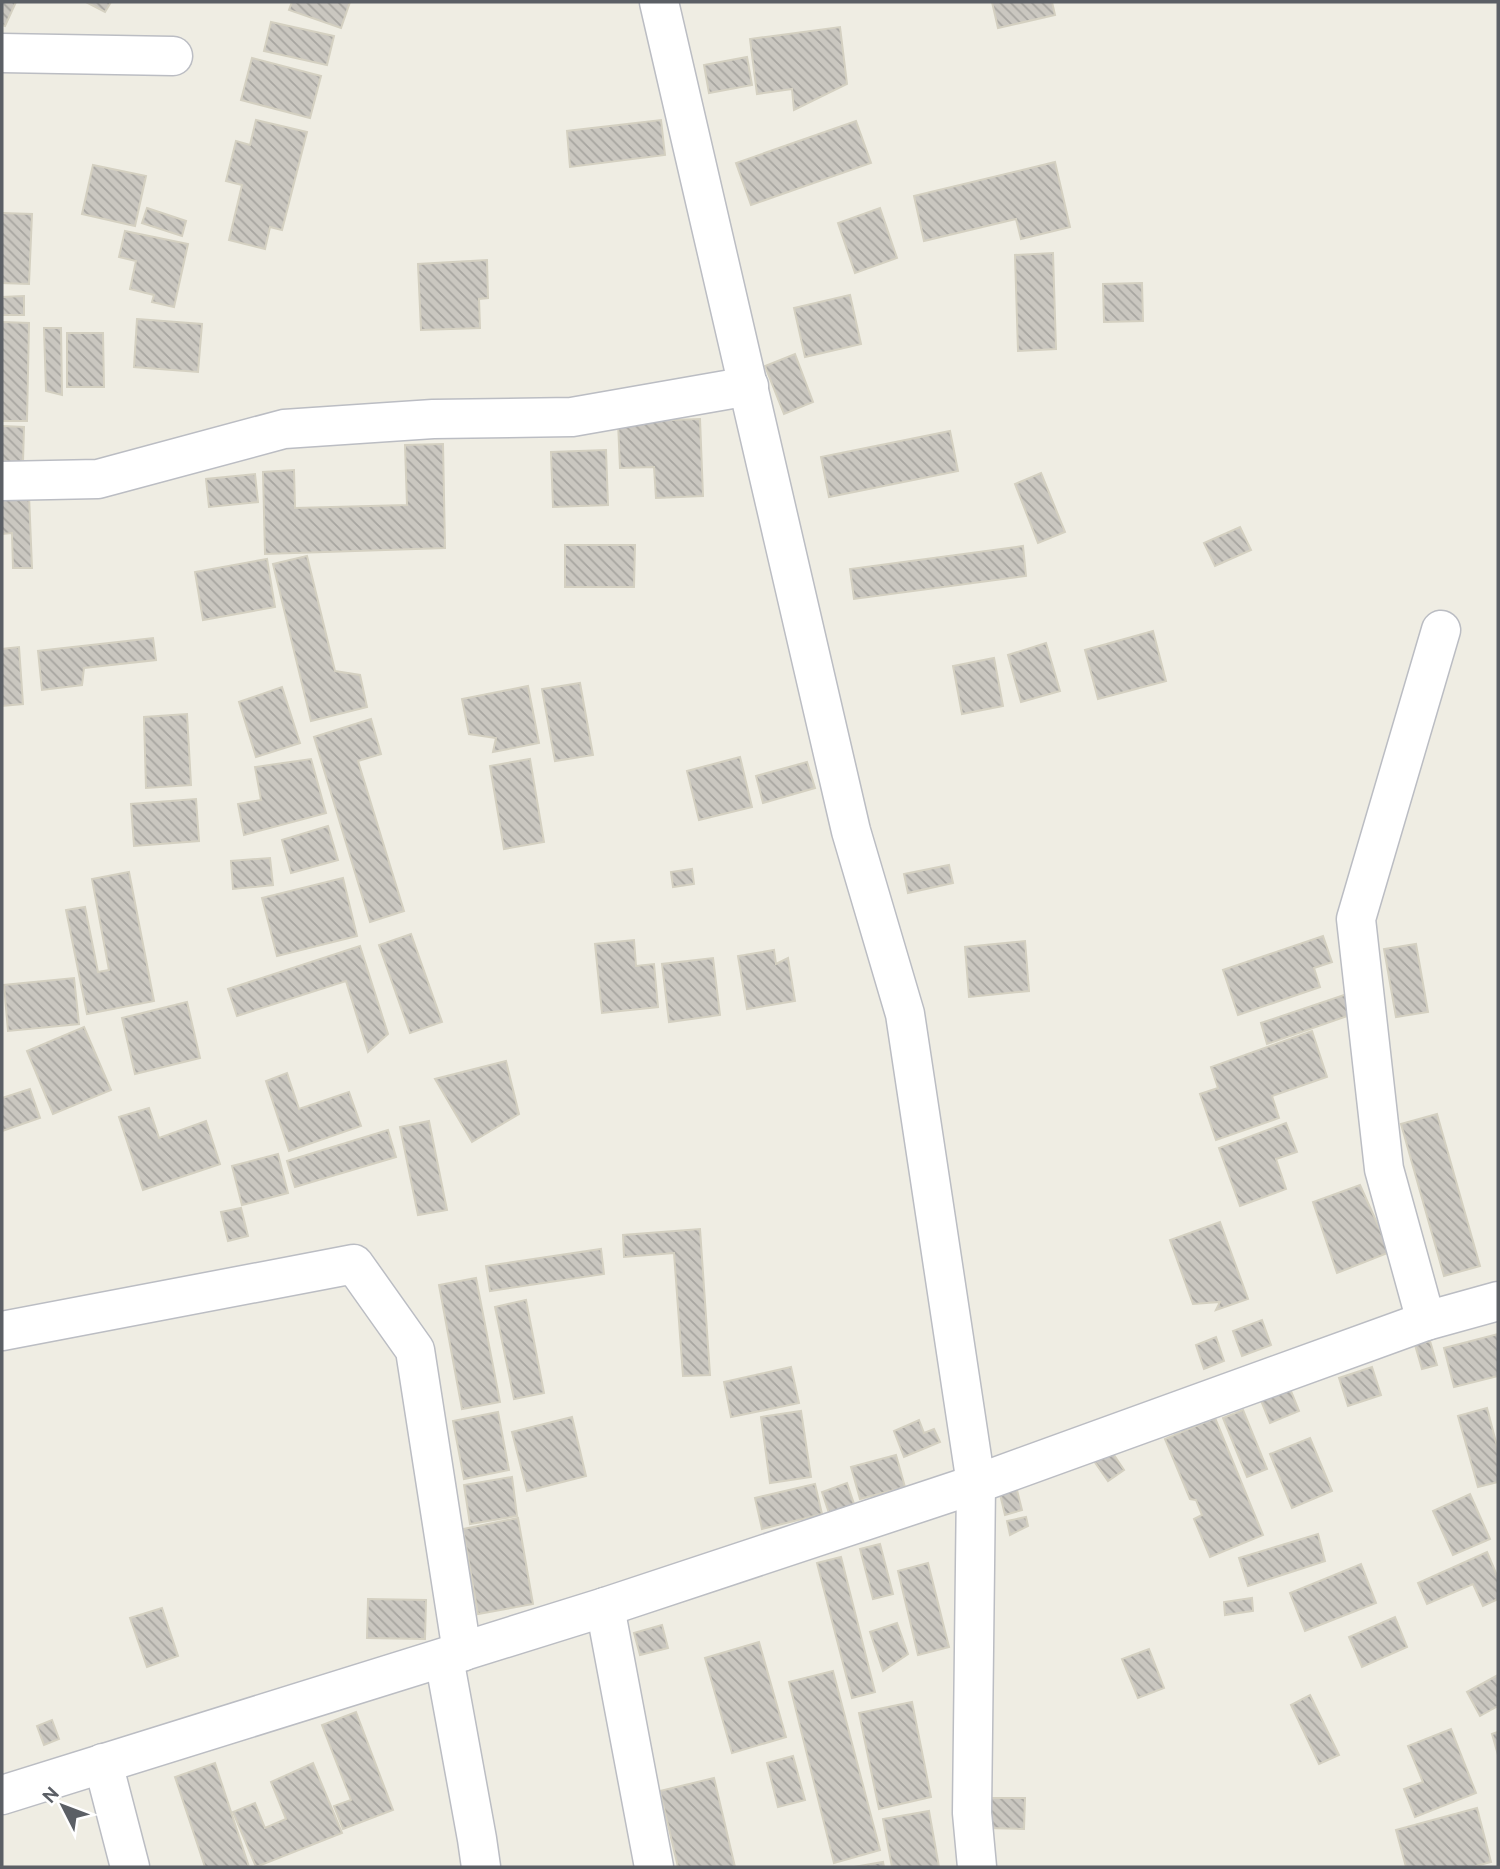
<svg xmlns="http://www.w3.org/2000/svg" width="1500" height="1869" viewBox="0 0 1500 1869" font-family="Ubuntu,sans-serif">
<defs>
<pattern id="building-back-hatch" width="6" height="6" patternUnits="userSpaceOnUse" patternTransform="scale(1.75)"><rect width="6" height="6" fill="#cac7c0"/><path d="M-1 5l2 2M0 0l6 6M5-1l2 2" fill="none" stroke="#a7a5a0"/></pattern>
</defs>
<rect width="100%" height="100%" fill="#efede3"/>
<!-- building -->
<g fill="url(#building-back-hatch)" stroke="#d4d0c1" stroke-width="2">
<path d="M 2,2 L 16,2 L 5,26 L 2,25 Z"/>
<path d="M 86,2 L 111,2 L 105,12 Z"/>
<path d="M 292,2 L 350,2 L 341,28 L 289,10 Z"/>
<path d="M 992,2 L 1052,2 L 1055,15 L 998,28 Z"/>
<path d="M 271,22 L 334,36 L 327,65 L 264,51 Z"/>
<path d="M 840,27 L 847,84 L 794,110 L 792,89 L 757,94 L 750,39 Z"/>
<path d="M 747,57 L 752,85 L 709,93 L 704,65 Z"/>
<path d="M 252,58 L 321,76 L 310,118 L 241,100 Z"/>
<path d="M 256,120 L 307,132 L 282,230 L 270,227 L 265,249 L 229,240 L 242,185 L 226,181 L 236,141 L 250,145 Z"/>
<path d="M 661,120 L 665,155 L 570,167 L 567,131 Z"/>
<path d="M 856,121 L 871,163 L 751,205 L 736,163 Z"/>
<path d="M 1055,162 L 1070,227 L 1021,239 L 1016,219 L 924,241 L 914,196 Z"/>
<path d="M 93,165 L 146,176 L 135,226 L 82,214 Z"/>
<path d="M 147,208 L 186,221 L 182,236 L 142,223 Z"/>
<path d="M 880,208 L 897,258 L 855,273 L 838,223 Z"/>
<path d="M 2,213 L 32,214 L 29,284 L 2,283 Z"/>
<path d="M 125,231 L 188,244 L 174,307 L 152,302 L 154,295 L 130,289 L 136,261 L 119,257 Z"/>
<path d="M 1053,253 L 1056,349 L 1018,351 L 1015,255 Z"/>
<path d="M 487,260 L 488,298 L 479,299 L 480,328 L 421,330 L 418,264 Z"/>
<path d="M 1142,283 L 1143,321 L 1104,322 L 1103,284 Z"/>
<path d="M 850,295 L 861,344 L 805,357 L 794,308 Z"/>
<path d="M 24,296 L 24,315 L 2,315 L 2,297 Z"/>
<path d="M 137,319 L 202,324 L 198,372 L 134,367 Z"/>
<path d="M 2,322 L 29,323 L 27,421 L 2,421 Z"/>
<path d="M 44,328 L 61,328 L 62,395 L 46,391 Z"/>
<path d="M 67,333 L 103,333 L 104,387 L 67,387 Z"/>
<path d="M 795,354 L 813,402 L 784,414 L 765,366 Z"/>
<path d="M 700,419 L 703,496 L 656,498 L 654,467 L 620,468 L 618,422 Z"/>
<path d="M 2,426 L 24,427 L 23,462 L 2,462 Z"/>
<path d="M 950,431 L 958,471 L 829,497 L 821,457 Z"/>
<path d="M 443,444 L 445,548 L 265,554 L 263,472 L 294,470 L 295,508 L 407,505 L 405,445 Z"/>
<path d="M 606,450 L 608,505 L 553,507 L 551,452 Z"/>
<path d="M 1041,473 L 1065,532 L 1038,543 L 1015,484 Z"/>
<path d="M 255,474 L 258,502 L 209,507 L 206,479 Z"/>
<path d="M 29,495 L 32,568 L 13,568 L 12,533 L 2,534 L 2,496 Z"/>
<path d="M 1240,527 L 1251,550 L 1215,566 L 1204,543 Z"/>
<path d="M 565,545 L 635,545 L 634,587 L 565,587 Z"/>
<path d="M 1023,546 L 1026,576 L 854,599 L 850,569 Z"/>
<path d="M 307,556 L 335,671 L 360,675 L 367,707 L 311,721 L 273,564 Z"/>
<path d="M 267,559 L 275,607 L 203,620 L 195,572 Z"/>
<path d="M 1153,631 L 1166,681 L 1098,699 L 1085,650 Z"/>
<path d="M 153,638 L 156,660 L 84,668 L 82,685 L 42,690 L 38,651 Z"/>
<path d="M 1046,643 L 1060,691 L 1021,702 L 1008,655 Z"/>
<path d="M 19,647 L 23,704 L 2,706 L 2,649 Z"/>
<path d="M 994,658 L 1003,706 L 962,714 L 953,666 Z"/>
<path d="M 580,683 L 593,755 L 555,761 L 542,689 Z"/>
<path d="M 528,686 L 539,743 L 493,752 L 496,738 L 469,734 L 462,699 Z"/>
<path d="M 282,687 L 300,743 L 256,757 L 239,702 Z"/>
<path d="M 187,714 L 191,785 L 146,788 L 144,717 Z"/>
<path d="M 371,719 L 381,754 L 358,761 L 404,911 L 370,922 L 314,737 Z"/>
<path d="M 740,757 L 752,807 L 699,820 L 687,771 Z"/>
<path d="M 311,759 L 326,813 L 244,835 L 238,804 L 261,800 L 255,767 Z"/>
<path d="M 530,759 L 544,842 L 504,849 L 490,766 Z"/>
<path d="M 807,762 L 815,788 L 763,803 L 756,776 Z"/>
<path d="M 196,799 L 199,841 L 134,846 L 131,804 Z"/>
<path d="M 328,826 L 338,860 L 291,873 L 282,840 Z"/>
<path d="M 270,858 L 273,885 L 233,889 L 231,861 Z"/>
<path d="M 949,865 L 953,883 L 908,893 L 904,874 Z"/>
<path d="M 692,869 L 694,884 L 673,887 L 671,872 Z"/>
<path d="M 129,872 L 154,1001 L 87,1014 L 66,910 L 85,907 L 98,972 L 109,970 L 92,879 Z"/>
<path d="M 343,878 L 357,936 L 277,956 L 262,898 Z"/>
<path d="M 411,934 L 442,1022 L 410,1033 L 379,945 Z"/>
<path d="M 1323,936 L 1332,962 L 1314,968 L 1320,987 L 1238,1015 L 1223,970 Z"/>
<path d="M 634,940 L 636,966 L 654,964 L 658,1007 L 602,1013 L 595,944 Z"/>
<path d="M 1025,941 L 1029,991 L 969,997 L 965,947 Z"/>
<path d="M 1416,944 L 1428,1012 L 1396,1017 L 1384,949 Z"/>
<path d="M 360,946 L 388,1034 L 368,1052 L 346,981 L 237,1016 L 228,989 Z"/>
<path d="M 774,950 L 776,964 L 788,958 L 795,1001 L 747,1009 L 738,956 Z"/>
<path d="M 713,958 L 720,1015 L 669,1022 L 662,964 Z"/>
<path d="M 74,978 L 79,1024 L 8,1031 L 4,985 Z"/>
<path d="M 1347,994 L 1353,1014 L 1267,1044 L 1261,1023 Z"/>
<path d="M 187,1002 L 200,1058 L 135,1074 L 122,1018 Z"/>
<path d="M 84,1027 L 111,1090 L 53,1114 L 27,1051 Z"/>
<path d="M 1312,1031 L 1327,1077 L 1272,1096 L 1279,1118 L 1216,1140 L 1200,1094 L 1218,1088 L 1211,1067 Z"/>
<path d="M 506,1061 L 519,1114 L 472,1142 L 435,1079 Z"/>
<path d="M 287,1073 L 299,1109 L 349,1092 L 361,1126 L 289,1151 L 266,1081 Z"/>
<path d="M 30,1089 L 40,1118 L 2,1131 L 2,1098 Z"/>
<path d="M 149,1108 L 159,1138 L 206,1121 L 220,1164 L 143,1190 L 119,1117 Z"/>
<path d="M 1437,1114 L 1480,1266 L 1444,1276 L 1401,1124 Z"/>
<path d="M 429,1121 L 447,1210 L 418,1215 L 400,1127 Z"/>
<path d="M 1286,1123 L 1297,1152 L 1276,1159 L 1286,1189 L 1240,1206 L 1219,1148 Z"/>
<path d="M 388,1130 L 396,1157 L 295,1187 L 287,1161 Z"/>
<path d="M 278,1154 L 288,1193 L 242,1205 L 232,1166 Z"/>
<path d="M 1360,1185 L 1390,1252 L 1337,1273 L 1313,1202 Z"/>
<path d="M 241,1208 L 248,1236 L 228,1241 L 221,1212 Z"/>
<path d="M 1220,1222 L 1248,1299 L 1216,1310 L 1220,1302 L 1193,1304 L 1170,1240 Z"/>
<path d="M 700,1229 L 710,1375 L 683,1376 L 674,1253 L 624,1257 L 623,1235 Z"/>
<path d="M 601,1249 L 604,1274 L 490,1291 L 486,1266 Z"/>
<path d="M 476,1278 L 500,1402 L 462,1409 L 439,1285 Z"/>
<path d="M 526,1300 L 544,1393 L 514,1399 L 495,1307 Z"/>
<path d="M 1262,1320 L 1271,1345 L 1242,1356 L 1233,1331 Z"/>
<path d="M 1498,1334 L 1498,1376 L 1454,1387 L 1444,1348 Z"/>
<path d="M 1216,1337 L 1224,1361 L 1204,1369 L 1196,1345 Z"/>
<path d="M 1430,1341 L 1437,1365 L 1422,1369 L 1415,1345 Z"/>
<path d="M 791,1367 L 799,1403 L 731,1417 L 724,1382 Z"/>
<path d="M 1372,1367 L 1381,1395 L 1348,1406 L 1339,1378 Z"/>
<path d="M 1289,1386 L 1299,1411 L 1270,1423 L 1260,1398 Z"/>
<path d="M 1487,1408 L 1498,1450 L 1498,1482 L 1478,1487 L 1458,1416 Z"/>
<path d="M 1243,1410 L 1267,1469 L 1247,1477 L 1223,1418 Z"/>
<path d="M 801,1411 L 811,1477 L 770,1483 L 761,1417 Z"/>
<path d="M 498,1412 L 509,1470 L 464,1479 L 453,1421 Z"/>
<path d="M 572,1417 L 586,1476 L 527,1491 L 512,1432 Z"/>
<path d="M 1215,1418 L 1263,1535 L 1210,1557 L 1194,1519 L 1202,1515 L 1196,1500 L 1190,1499 L 1165,1439 Z"/>
<path d="M 919,1420 L 924,1433 L 934,1429 L 940,1442 L 904,1457 L 894,1431 Z"/>
<path d="M 1310,1438 L 1332,1491 L 1292,1508 L 1270,1454 Z"/>
<path d="M 1110,1449 L 1124,1470 L 1108,1481 L 1094,1461 Z"/>
<path d="M 896,1455 L 905,1487 L 860,1499 L 851,1467 Z"/>
<path d="M 512,1477 L 517,1516 L 470,1524 L 464,1485 Z"/>
<path d="M 1015,1482 L 1022,1510 L 1005,1515 L 998,1486 Z"/>
<path d="M 847,1483 L 854,1504 L 829,1513 L 822,1492 Z"/>
<path d="M 815,1484 L 822,1514 L 762,1529 L 755,1498 Z"/>
<path d="M 1470,1494 L 1490,1539 L 1453,1555 L 1433,1511 Z"/>
<path d="M 1026,1517 L 1028,1526 L 1010,1535 L 1007,1521 Z"/>
<path d="M 518,1518 L 533,1604 L 478,1614 L 463,1529 Z"/>
<path d="M 1318,1534 L 1325,1561 L 1248,1586 L 1239,1558 Z"/>
<path d="M 880,1544 L 893,1594 L 873,1599 L 860,1549 Z"/>
<path d="M 1487,1552 L 1498,1578 L 1498,1599 L 1483,1606 L 1473,1584 L 1427,1604 L 1418,1583 Z"/>
<path d="M 841,1557 L 875,1692 L 852,1698 L 817,1563 Z"/>
<path d="M 928,1563 L 949,1647 L 918,1655 L 898,1571 Z"/>
<path d="M 1361,1564 L 1376,1603 L 1305,1631 L 1290,1593 Z"/>
<path d="M 1252,1598 L 1253,1611 L 1225,1615 L 1224,1602 Z"/>
<path d="M 368,1599 L 426,1600 L 425,1639 L 367,1638 Z"/>
<path d="M 162,1608 L 178,1656 L 147,1667 L 130,1618 Z"/>
<path d="M 1395,1617 L 1407,1647 L 1362,1667 L 1349,1637 Z"/>
<path d="M 897,1623 L 908,1654 L 883,1671 L 870,1632 Z"/>
<path d="M 662,1625 L 668,1648 L 640,1655 L 634,1633 Z"/>
<path d="M 759,1642 L 786,1737 L 732,1753 L 705,1658 Z"/>
<path d="M 1149,1649 L 1164,1688 L 1138,1698 L 1122,1659 Z"/>
<path d="M 833,1671 L 880,1850 L 834,1863 L 789,1682 Z"/>
<path d="M 1498,1675 L 1498,1706 L 1480,1716 L 1467,1692 Z"/>
<path d="M 1310,1695 L 1339,1755 L 1319,1764 L 1291,1705 Z"/>
<path d="M 912,1702 L 931,1797 L 879,1809 L 859,1713 Z"/>
<path d="M 356,1712 L 393,1810 L 343,1829 L 334,1806 L 351,1800 L 322,1725 Z"/>
<path d="M 52,1720 L 59,1739 L 44,1745 L 37,1726 Z"/>
<path d="M 1451,1729 L 1476,1793 L 1415,1817 L 1404,1789 L 1423,1782 L 1408,1746 Z"/>
<path d="M 1498,1732 L 1498,1755 L 1492,1734 Z"/>
<path d="M 793,1756 L 805,1800 L 778,1807 L 767,1763 Z"/>
<path d="M 215,1763 L 249,1867 L 205,1867 L 175,1777 Z"/>
<path d="M 313,1763 L 342,1833 L 256,1867 L 233,1812 L 255,1803 L 265,1828 L 286,1819 L 271,1782 Z"/>
<path d="M 714,1778 L 735,1867 L 678,1867 L 660,1791 Z"/>
<path d="M 987,1798 L 1025,1798 L 1024,1829 L 986,1828 Z"/>
<path d="M 1477,1808 L 1491,1862 L 1472,1867 L 1406,1867 L 1396,1830 Z"/>
<path d="M 929,1811 L 939,1867 L 892,1867 L 883,1819 Z"/>
<path d="M 883,1862 L 884,1867 L 854,1867 Z"/>
</g>
<g fill="none" stroke-linecap="round" stroke-linejoin="round">
<!-- minor casing -->
<g stroke="#bbbdc3" stroke-width="41">
<g id="minor">
<path d="M 659,2 L 851,831 L 905,1014 L 976,1484 L 972,1813 L 977,1867"/>
<path d="M 2,53 L 173,56"/>
<path d="M 2,481 L 98,479 L 284,429 L 433,419 L 572,417 L 749,386"/>
<path d="M 1426,1321 L 1384,1169 L 1356,919 L 1441,630"/>
<path d="M 2,1331 L 354,1264 L 415,1350 L 462,1652"/>
<path d="M 605,1607 L 654,1867"/>
<path d="M 444,1658 L 477,1839 L 481,1867"/>
<path d="M 103,1763 L 130,1867"/>
<path d="M 2,1795 L 605,1607 L 976,1484 L 1426,1321 L 1498,1301"/>
</g>
</g>
<!-- minor -->
<use href="#minor" stroke="#fff" stroke-width="38"/>
</g>
<!-- border -->
<rect width="1500" height="1869" fill="none" stroke="#5b5f65" stroke-width="7"/>
<!-- north arrow -->
<g transform="translate(63 1806) rotate(312)" stroke="#ffffff" stroke-width="5" paint-order="stroke">
<path d="M0-5L12 26L0 18L-12 26Z" fill="#5b5f65"/>
<text y="-10" font-size="19" font-weight="bold" text-anchor="middle" fill="#5b5f65">N</text>
</g>
</svg>
